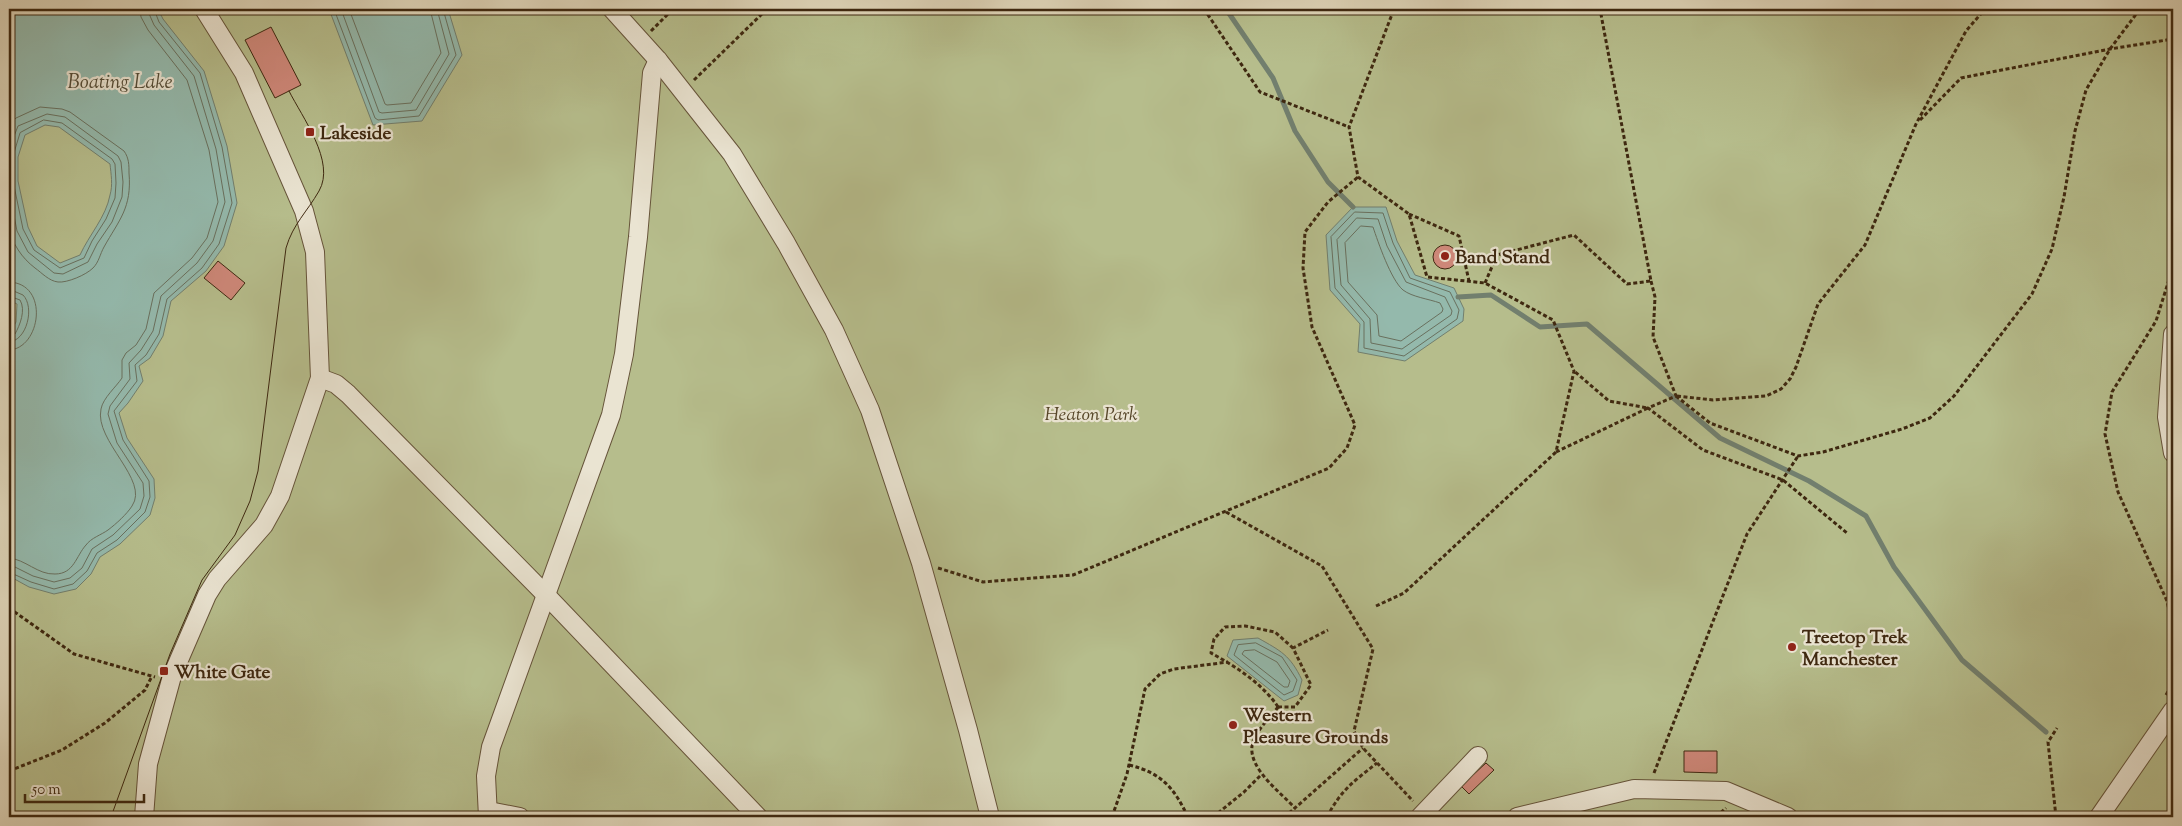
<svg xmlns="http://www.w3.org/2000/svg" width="2182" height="826" viewBox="0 0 2182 826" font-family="'Sorts Mill Goudy',serif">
<rect width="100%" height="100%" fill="#dfd6ba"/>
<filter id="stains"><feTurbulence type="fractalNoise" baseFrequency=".004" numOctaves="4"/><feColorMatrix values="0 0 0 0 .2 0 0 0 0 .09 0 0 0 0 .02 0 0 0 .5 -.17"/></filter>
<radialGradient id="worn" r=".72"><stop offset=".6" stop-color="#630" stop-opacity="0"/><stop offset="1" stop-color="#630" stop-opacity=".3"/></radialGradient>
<!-- green -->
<rect fill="#b6bd8c" stroke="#7a724e" x="9" y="9" width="2164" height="808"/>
<!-- water -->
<g fill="#94b9ac" stroke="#727f6e" fill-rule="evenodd">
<path d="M 9,9 L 158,9 L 163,19 L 204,71 L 227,146 L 237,203 L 224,246 L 206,271 L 171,301 L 163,336 L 150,358 L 139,366 L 143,381 L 128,403 L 119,413 L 127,438 L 154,479 L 155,498 L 150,515 L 120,544 L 100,557 L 91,574 L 76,589 L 54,594 L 29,587 L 9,576 L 9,335 L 16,322 L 17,304 L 9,300 ZM 45,125 L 59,127 L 110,164 C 111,174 113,185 110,195 C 106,217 89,235 80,255 L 60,263 L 37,246 L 28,227 L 18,181 L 18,157 L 25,135 Z"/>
<path d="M 329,9 L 448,9 L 462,55 L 422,121 L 373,125 Z"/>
<path d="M 1353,207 L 1386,207 L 1397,241 L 1415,275 L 1454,288 L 1464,309 L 1463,321 L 1405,361 L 1358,352 L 1360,324 L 1330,290 L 1326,235 Z"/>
<path d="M 1258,638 C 1281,651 1290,655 1302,680 L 1298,695 L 1284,701 L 1227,656 L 1233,640 Z"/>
</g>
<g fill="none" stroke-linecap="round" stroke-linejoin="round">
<!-- shore -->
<g stroke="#69705e" stroke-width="1">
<path d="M 334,9 L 375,118 L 378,120 L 419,116 L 456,55 L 443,9"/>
<path d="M 341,9 L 379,112 L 382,113 L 416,110 L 449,54 L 437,9"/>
<path d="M 349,9 L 385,104 L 387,105 L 411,103 L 441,53 L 430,9"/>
<path d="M 44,120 L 62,123 L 112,159 L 115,164 L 116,183 L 115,198 L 106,219 L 92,241 L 84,258 L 60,268 L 34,250 L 23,229 L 13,181 L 13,156 L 20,133 Z"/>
<path d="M 9,125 L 16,118 L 40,107 L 62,109 L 70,112 L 124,151 C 129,158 129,165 129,173 C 132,208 119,220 104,247 C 100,254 99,262 93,268 C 86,275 67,283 58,282 C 49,281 42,273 35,268 C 22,258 12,244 9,227"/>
<path d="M 9,149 L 18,126 L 47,114 L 65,117 L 118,156 L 121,162 L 123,182 L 122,197 L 112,222 L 97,244 L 88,262 L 63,274 L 54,273 L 28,252 L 17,231 L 9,190"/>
<path d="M 1355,212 L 1383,213 L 1393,243 L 1410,278 L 1450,292 L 1459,310 L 1457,319 L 1404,356 L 1364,348 L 1364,322 L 1335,288 L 1331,237 Z"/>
<path d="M 1357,218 L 1378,219 L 1387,246 L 1406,282 L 1445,297 L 1452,311 L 1451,315 L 1402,349 L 1371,343 L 1370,319 L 1341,285 L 1337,240 Z"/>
<path d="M 1361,226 L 1373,227 C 1378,242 1391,280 1403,290 C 1412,297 1429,299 1440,303 L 1443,309 L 1442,312 L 1401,341 L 1379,336 L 1377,315 L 1348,282 L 1345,243 Z"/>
<path d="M 9,282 C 50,283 41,349 9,350"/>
<path d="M 9,289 L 23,295 C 35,307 27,341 9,342"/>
<path d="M 9,296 L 20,300 C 26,310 20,325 15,334 L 9,336"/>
<path d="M 9,558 C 25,559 38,575 55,574 C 74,574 76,556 86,545 C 91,538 101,535 108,530 C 116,524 127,514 132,506 C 150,480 94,441 101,409 C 103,398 116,387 122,378 L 122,360 L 126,353 L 136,345 L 146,329 L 154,293 L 192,258 L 207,238 L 218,202 L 209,150 L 187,80 L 148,30 L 141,17 L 140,9"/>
<path d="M 9,566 L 15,567 L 33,576 L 54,582 L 70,578 L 82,568 L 92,549 L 113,535 L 140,509 L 144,496 L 143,483 L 117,443 L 108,414 L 110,406 L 130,379 L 129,363 L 141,350 L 153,331 L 161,296 L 197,263 L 213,241 L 225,202 L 216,149 L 194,76 L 154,25 L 147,9"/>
<path d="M 9,572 L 31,582 L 54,589 L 73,584 L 87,571 L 97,553 L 117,540 L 145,512 L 150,497 L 149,481 L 123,440 L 114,411 L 137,381 L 135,365 L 146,355 L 159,334 L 167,299 L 202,268 L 219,244 L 232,203 L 222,147 L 200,73 L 159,22 L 154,9"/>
<path d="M 1256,643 L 1282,657 L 1297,680 L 1293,691 L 1284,695 L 1234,655 L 1238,645 Z"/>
<path d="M 1255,650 L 1277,662 L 1290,681 L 1288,687 L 1284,687 L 1242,654 L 1244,651 Z"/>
</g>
<!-- stream -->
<g stroke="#727f6e" stroke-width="5">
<path d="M 1226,9 L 1273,78 L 1295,131 L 1328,182 L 1353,207"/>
<path d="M 1458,297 L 1491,295 L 1540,327 L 1587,324 L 1720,438 L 1809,481 L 1866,516 L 1894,567 L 1962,660 L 2046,732"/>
</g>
</g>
<!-- building -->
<g fill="#cf887a" stroke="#3e2810">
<path d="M 271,27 L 301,85 L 275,98 L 245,40 Z"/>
<circle cx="1445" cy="257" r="12"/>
<path d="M 218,261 L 245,283 L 231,300 L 204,278 Z"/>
<path d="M 1684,751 L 1717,751 L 1717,773 L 1684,772 Z"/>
<path d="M 1486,763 L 1494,770 L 1469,794 L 1461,786 Z"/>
</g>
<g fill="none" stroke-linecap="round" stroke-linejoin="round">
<!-- minor casing -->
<g stroke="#66543a" stroke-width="20">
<g id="minor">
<path d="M 612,9 L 658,60 L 732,154 L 786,243 L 834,330 L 870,410 L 921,563 L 968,730 L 990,817"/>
<path d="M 2173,334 L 2167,417 L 2173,453"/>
<path d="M 320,378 L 336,384 L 348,394 L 546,595 L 758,817"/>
<path d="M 489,811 L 520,817"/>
<path d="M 144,817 L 148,764 L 172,676 L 207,595 L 217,579 L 264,525 L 280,496 L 320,378 L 315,252 L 304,211 L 244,73 L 204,9"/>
<path d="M 488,817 L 486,776 L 491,747 L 611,415 L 624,354 L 638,237 L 652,73 L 658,60"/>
<path d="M 1420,817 L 1478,756"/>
<path d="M 1517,817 L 1634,789 L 1726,791 L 1788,817"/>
<path d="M 2099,817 L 2173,710"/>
</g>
</g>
<!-- path -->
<g stroke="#3e2810" stroke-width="3" stroke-dasharray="4 2.5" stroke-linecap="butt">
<path d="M 1204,9 L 1260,92 L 1349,127"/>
<path d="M 651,31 L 673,9"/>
<path d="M 694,80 L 767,9"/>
<path d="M 1920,120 L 1961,78 L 2110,49 L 2173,39"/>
<path d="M 1409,214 L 1459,236 L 1469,281"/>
<path d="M 2173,267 L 2156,321 L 2112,392 L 2105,434 L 2118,492 L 2167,601 L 2173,629"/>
<path d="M 1651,281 L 1655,297 L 1653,337 L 1676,396 L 1648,408 L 1703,450 L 1783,480 L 1847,533"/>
<path d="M 1485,283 L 1497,255 L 1574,235 L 1627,284 L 1651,281 L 1600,9"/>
<path d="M 1676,396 L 1710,423 L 1798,456 L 1823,452 L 1902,429 L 1930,418 L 1954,396 L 2032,294 L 2052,249 L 2064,197 L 2075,131 L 2086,90 L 2110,49 L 2140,9"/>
<path d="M 1677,396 L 1713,400 L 1766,396 L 1781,389 L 1790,379 L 1796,367 L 1818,304 L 1865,245 L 1916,124 L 1966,31 L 1985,9"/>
<path d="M 1556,452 L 1648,408 L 1609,401 L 1574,371"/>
<path d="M 1226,512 L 1322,566 L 1373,649 L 1354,731 L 1363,748 L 1413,801"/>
<path d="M 938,568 L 983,582 L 1073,575 L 1329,468 L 1347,448 L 1355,425 L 1312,327 L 1303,268 L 1305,232 L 1328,202 L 1358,177"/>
<path d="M 1376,606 L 1404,593 L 1556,452 L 1574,371 L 1553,320 L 1485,283 L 1427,277 L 1409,214 L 1358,177 L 1349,127 L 1394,9"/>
<path d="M 9,608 L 74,654 L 155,677"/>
<path d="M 2166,695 L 2173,683"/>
<path d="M 1278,707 C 1270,718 1254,732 1252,746 C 1249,769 1280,792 1295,808 L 1363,748"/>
<path d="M 1278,707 C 1263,684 1235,666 1211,653 L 1214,639 L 1225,627 L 1245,626 L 1275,632 L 1293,648"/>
<path d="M 1278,707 L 1295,707 L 1311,685 L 1293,648 L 1328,630"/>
<path d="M 1129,765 C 1162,773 1174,788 1188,817"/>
<path d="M 9,771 L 62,750 L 105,723 L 145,690 L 152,676"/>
<path d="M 1654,773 L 1747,534 L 1798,456"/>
<path d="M 1112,817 L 1127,774 L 1145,689 L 1160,674 L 1174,669 L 1228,662"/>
<path d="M 1213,817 L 1244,792 L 1261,775"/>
<path d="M 1284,817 L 1295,808"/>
<path d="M 1327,817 C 1341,790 1353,782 1377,763"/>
<path d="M 1716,817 L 1726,808"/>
<path d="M 2056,817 L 2048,742 L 2057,728"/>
</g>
<!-- minor -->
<use href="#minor" stroke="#eae4d2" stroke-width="18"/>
<!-- tram -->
<path stroke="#3e2810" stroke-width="1" d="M 111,817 L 170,654 L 202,580 L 235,535 L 250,501 L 258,471 L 286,248 C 293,224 307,212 319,191 C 336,162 302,117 289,91"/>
</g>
<!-- markers -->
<g fill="#8f2418" stroke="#eae4d2" stroke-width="2">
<rect x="305" y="127" width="10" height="10" rx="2.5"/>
<circle cx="1445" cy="256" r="5"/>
<circle cx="1792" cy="647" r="5"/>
<rect x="159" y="666" width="10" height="10" rx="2.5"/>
<circle cx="1233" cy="725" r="5"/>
</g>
<g text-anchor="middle" stroke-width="4.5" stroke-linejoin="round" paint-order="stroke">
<!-- poi labels -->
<g font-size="19" font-weight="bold" fill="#3e2810" stroke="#eae4d2" text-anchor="start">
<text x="320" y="139">Lakeside</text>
<text x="1455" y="263">Band Stand</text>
<text x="1802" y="643">Treetop Trek<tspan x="1802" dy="22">Manchester</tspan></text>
<text x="174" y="678">White Gate</text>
<text x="1243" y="721">Western<tspan x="1243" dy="22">Pleasure Grounds</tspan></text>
</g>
<!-- park labels -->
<g font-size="19" font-style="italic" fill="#564629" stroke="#eae4d2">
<text x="1091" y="420">Heaton Park</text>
</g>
<!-- water labels -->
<g font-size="20" font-style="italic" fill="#544c37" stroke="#eae4d2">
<text x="120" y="88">Boating Lake</text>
</g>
</g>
<!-- margin -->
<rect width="2182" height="826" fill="none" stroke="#dfd6ba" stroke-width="30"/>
<rect x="10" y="10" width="2162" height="806" fill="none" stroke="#3e2810" stroke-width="2.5"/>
<rect x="15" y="15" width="2152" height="796" fill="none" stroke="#3e2810"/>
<!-- scale -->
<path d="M25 794v8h119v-8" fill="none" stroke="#3e2810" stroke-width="2.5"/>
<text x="32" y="794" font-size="15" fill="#3e2810" stroke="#eae4d2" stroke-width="4" paint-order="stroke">50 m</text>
<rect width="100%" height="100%" filter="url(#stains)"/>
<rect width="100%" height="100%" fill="url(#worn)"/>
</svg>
